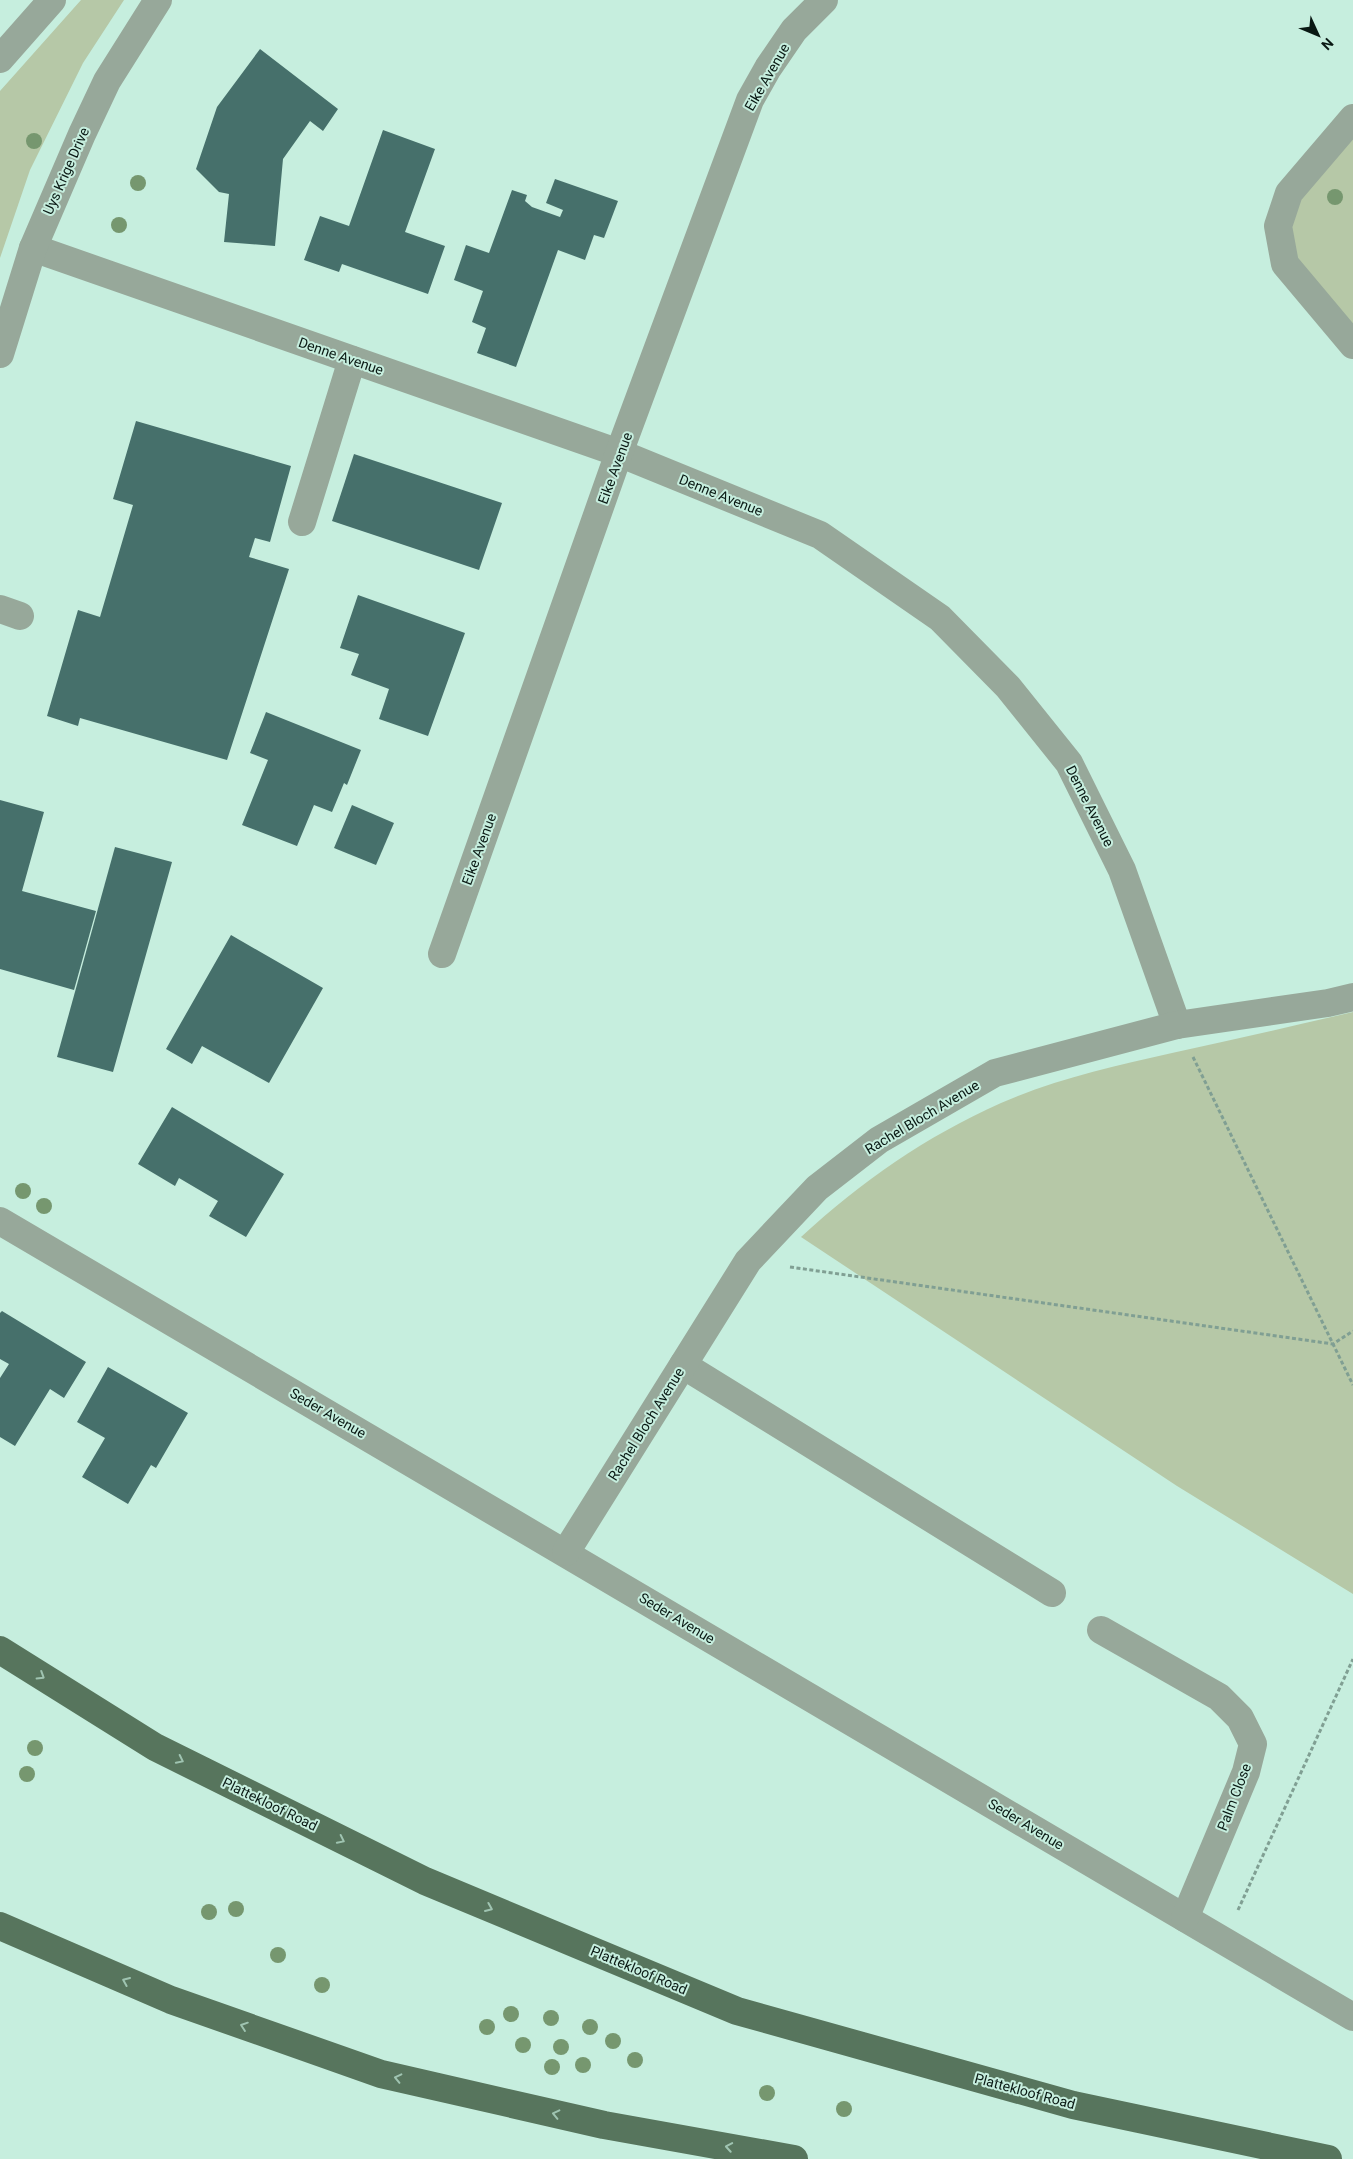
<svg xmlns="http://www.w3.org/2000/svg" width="1353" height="2159" viewBox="0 0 1353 2159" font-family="Roboto,sans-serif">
<rect width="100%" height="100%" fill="#c6eede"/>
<!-- green -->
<g fill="#b6c8a7">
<path d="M 81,0 L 124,0 L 83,63 L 30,170 L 0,258 L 0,91 Z"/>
<path d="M 1353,118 L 1353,345 L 1285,264 L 1289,193 Z"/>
<path d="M 1353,1012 L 1353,1594 L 1177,1486 L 801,1237 C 862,1181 925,1137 1001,1103 C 1056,1079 1114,1066 1172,1053 C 1232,1040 1293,1026 1353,1012 Z"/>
</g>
<!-- building -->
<g fill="#46706b">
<path d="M 260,49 L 338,109 L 323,131 L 310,121 L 283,159 L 275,246 L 224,242 L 229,194 L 219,192 L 196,169 L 217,107 Z"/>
<path d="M 383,130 L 435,149 L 405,232 L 445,246 L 428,294 L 342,264 L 339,272 L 304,260 L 320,216 L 349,226 Z"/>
<path d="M 555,179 L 618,201 L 604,238 L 594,235 L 585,260 L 558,250 L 516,367 L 477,353 L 486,328 L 472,322 L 483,291 L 454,280 L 466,245 L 489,253 L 512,190 L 527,195 L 525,201 L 532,207 L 560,217 L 563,210 L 546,203 Z"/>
<path d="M 136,421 L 291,466 L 270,542 L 255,538 L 249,557 L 289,569 L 227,760 L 80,718 L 78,726 L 47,716 L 78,610 L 100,617 L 133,505 L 113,499 Z"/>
<path d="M 354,454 L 502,503 L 479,570 L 332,521 Z"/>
<path d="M 358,595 L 465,633 L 428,736 L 379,719 L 389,689 L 351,675 L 359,654 L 340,648 Z"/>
<path d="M 266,712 L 361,750 L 347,785 L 344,783 L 332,812 L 314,805 L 297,846 L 242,825 L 268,760 L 250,753 Z"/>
<path d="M 0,800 L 44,812 L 22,891 L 96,911 L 74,990 L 0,969 Z"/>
<path d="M 352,805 L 394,823 L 376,865 L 334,848 Z"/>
<path d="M 115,847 L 172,862 L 113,1072 L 57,1057 Z"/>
<path d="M 231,935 L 323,988 L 269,1083 L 202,1046 L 192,1064 L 166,1049 Z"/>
<path d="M 172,1107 L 284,1174 L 246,1237 L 209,1216 L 218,1201 L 179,1178 L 175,1186 L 138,1164 Z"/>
<path d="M 2,1311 L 86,1362 L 64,1398 L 50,1389 L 15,1446 L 0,1437 L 0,1378 L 9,1364 L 0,1359 L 0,1313 Z"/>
<path d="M 108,1367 L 188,1413 L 156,1468 L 151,1465 L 128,1504 L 82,1477 L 105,1438 L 77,1422 Z"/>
</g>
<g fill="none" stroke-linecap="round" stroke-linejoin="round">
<!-- path -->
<g stroke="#809f93" stroke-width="3" stroke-dasharray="4 2.5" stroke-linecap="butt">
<path d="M 1193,1057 L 1353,1385"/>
<path d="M 790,1267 L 1333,1344 L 1353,1331"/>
<path d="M 1238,1910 L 1353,1659"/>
</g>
<!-- minor -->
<g stroke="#97a89a" stroke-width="28">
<path d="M 0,59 L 52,0"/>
<path d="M 1353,118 L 1289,193 L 1278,226 L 1285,264 L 1353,345"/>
<path d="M 33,248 L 619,453 L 820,535 L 940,618 L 1008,687 L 1069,763 L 1122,870 L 1177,1025"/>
<path d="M 0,354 L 33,248 L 82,134 L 107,81 L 158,0"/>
<path d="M 302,522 L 352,360"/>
<path d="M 0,609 L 20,616"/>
<path d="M 442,954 L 619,453 L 750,100 L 768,68 L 794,30 L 824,0"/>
<path d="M 0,1221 L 1353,2017"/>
<path d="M 683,1365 L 1052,1593"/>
<path d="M 566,1552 L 748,1261 L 817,1188 L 879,1140 L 995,1073 L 1177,1025 L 1328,1003 L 1353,997"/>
<path d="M 1101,1630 L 1219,1697 L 1240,1718 L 1253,1744 L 1246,1772 L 1185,1918"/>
</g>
<!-- major -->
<g stroke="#57755d" stroke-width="28">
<path d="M 0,1650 L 155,1747 L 425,1881 L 737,2011 L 1073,2105 L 1328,2159"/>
<path d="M 0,1926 L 171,2000 L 381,2074 L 604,2125 L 794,2159"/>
</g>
</g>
<!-- trees -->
<g fill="#76976f">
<circle cx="34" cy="141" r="8"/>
<circle cx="138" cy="183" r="8"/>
<circle cx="1335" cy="197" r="8"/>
<circle cx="119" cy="225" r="8"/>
<circle cx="23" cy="1191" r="8"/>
<circle cx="44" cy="1206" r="8"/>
<circle cx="35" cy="1748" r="8"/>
<circle cx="27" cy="1774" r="8"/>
<circle cx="236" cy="1909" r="8"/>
<circle cx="209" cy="1912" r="8"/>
<circle cx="278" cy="1955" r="8"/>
<circle cx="322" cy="1985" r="8"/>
<circle cx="511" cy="2014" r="8"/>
<circle cx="551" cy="2018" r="8"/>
<circle cx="487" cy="2027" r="8"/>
<circle cx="590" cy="2027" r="8"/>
<circle cx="613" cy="2041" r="8"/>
<circle cx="523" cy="2045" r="8"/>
<circle cx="561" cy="2047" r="8"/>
<circle cx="635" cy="2060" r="8"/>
<circle cx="583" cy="2065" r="8"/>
<circle cx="552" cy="2067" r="8"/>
<circle cx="767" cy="2093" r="8"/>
<circle cx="844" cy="2109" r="8"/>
</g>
<!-- one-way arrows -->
<defs><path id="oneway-chevron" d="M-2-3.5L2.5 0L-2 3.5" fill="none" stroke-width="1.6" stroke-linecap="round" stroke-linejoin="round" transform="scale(1.25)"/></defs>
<g stroke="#9fc4b1">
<use href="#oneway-chevron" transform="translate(41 1676) rotate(32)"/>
<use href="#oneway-chevron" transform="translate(180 1760) rotate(26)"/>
<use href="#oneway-chevron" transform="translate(341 1840) rotate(26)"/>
<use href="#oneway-chevron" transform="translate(489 1908) rotate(23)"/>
<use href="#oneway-chevron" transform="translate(126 1981) rotate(-157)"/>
<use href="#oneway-chevron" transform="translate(244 2026) rotate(-161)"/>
<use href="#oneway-chevron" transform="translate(398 2078) rotate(-167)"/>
<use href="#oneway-chevron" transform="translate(556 2114) rotate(-167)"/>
<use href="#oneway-chevron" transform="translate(729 2147) rotate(-170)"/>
</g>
<g text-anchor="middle" stroke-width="4" stroke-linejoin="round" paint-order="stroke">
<!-- street labels -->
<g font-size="14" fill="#091813" stroke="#c6eede">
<text transform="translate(767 77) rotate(-60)" y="5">Eike Avenue</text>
<text transform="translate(66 171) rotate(-66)" y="5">Uys Krige Drive</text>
<text transform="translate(341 356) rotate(19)" y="5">Denne Avenue</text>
<text transform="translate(615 468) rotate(-70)" y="5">Eike Avenue</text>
<text transform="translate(721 495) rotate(22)" y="5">Denne Avenue</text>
<text transform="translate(1090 806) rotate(63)" y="5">Denne Avenue</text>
<text transform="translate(479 849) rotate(-70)" y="5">Eike Avenue</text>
<text transform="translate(922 1117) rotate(-31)" y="5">Rachel Bloch Avenue</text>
<text transform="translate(328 1413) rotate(30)" y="5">Seder Avenue</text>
<text transform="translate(646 1424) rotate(-58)" y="5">Rachel Bloch Avenue</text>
<text transform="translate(677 1618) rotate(31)" y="5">Seder Avenue</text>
<text transform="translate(1234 1797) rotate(-69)" y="5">Palm Close</text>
<text transform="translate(270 1804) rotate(26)" y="5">Plattekloof Road</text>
<text transform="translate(1026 1824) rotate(31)" y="5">Seder Avenue</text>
<text transform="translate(639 1970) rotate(23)" y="5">Plattekloof Road</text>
<text transform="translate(1025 2091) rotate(15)" y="5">Plattekloof Road</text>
</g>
</g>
<!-- north arrow -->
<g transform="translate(1318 35) rotate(134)" stroke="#c6eede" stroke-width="4" paint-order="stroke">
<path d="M0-4L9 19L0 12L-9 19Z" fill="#091813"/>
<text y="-8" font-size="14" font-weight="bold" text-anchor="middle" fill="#091813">N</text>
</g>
</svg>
